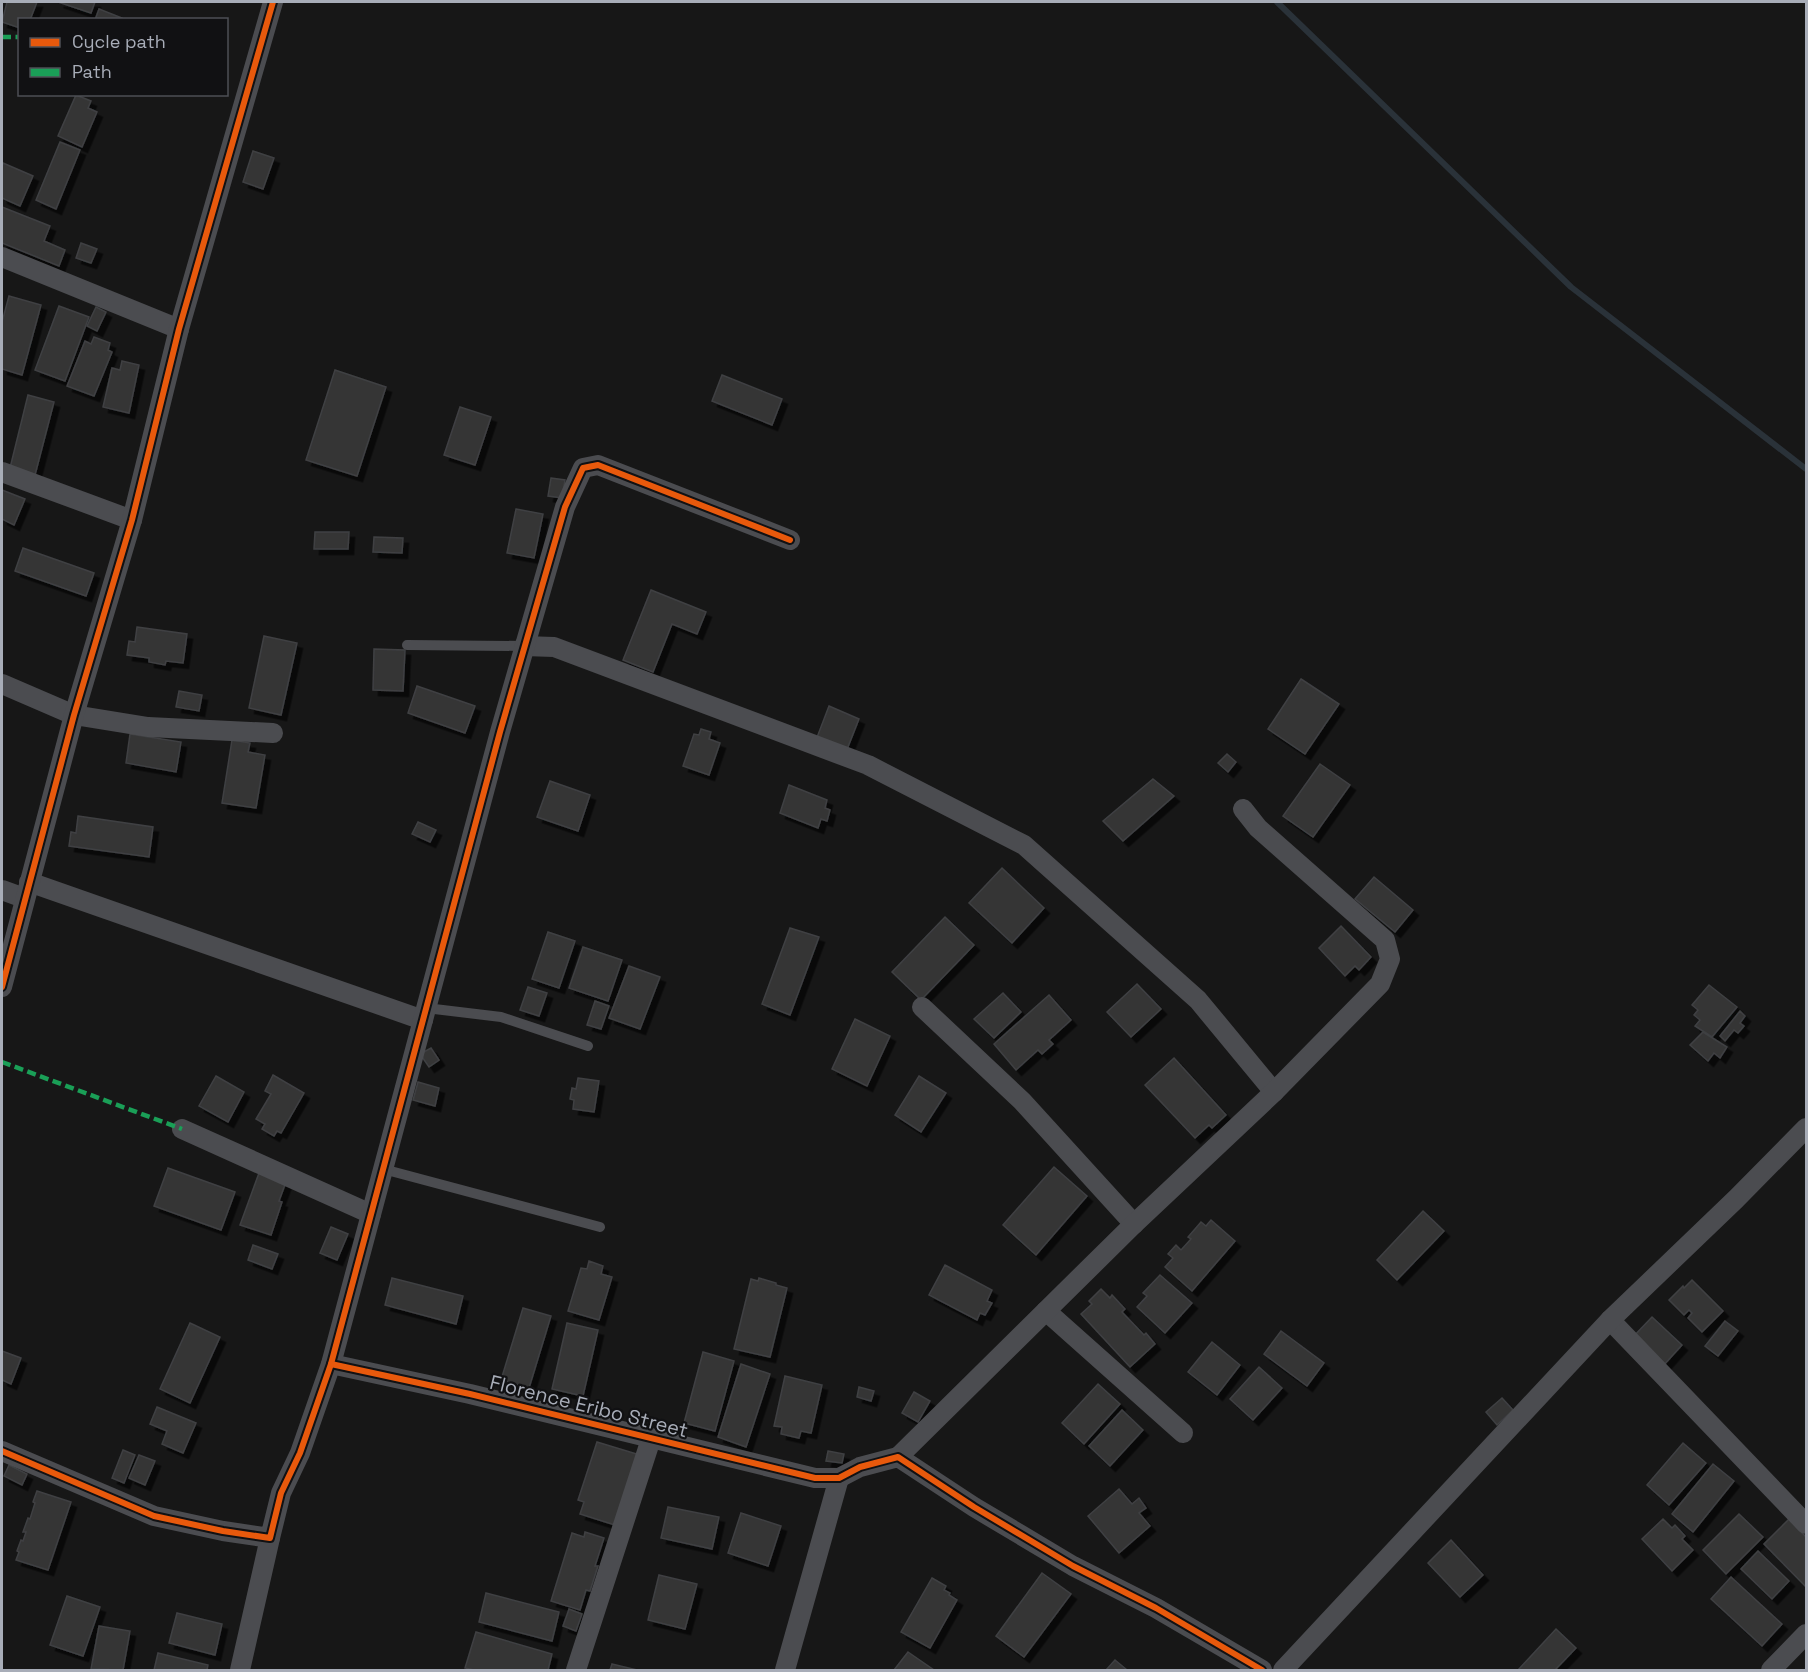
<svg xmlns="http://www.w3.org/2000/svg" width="1808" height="1672" viewBox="0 0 1808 1672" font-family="'Space Grotesk',sans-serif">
<defs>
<filter id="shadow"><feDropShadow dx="5.5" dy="5.5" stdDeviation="0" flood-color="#0009"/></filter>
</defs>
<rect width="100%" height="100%" fill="#171717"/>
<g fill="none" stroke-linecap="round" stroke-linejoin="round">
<!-- stream -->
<path stroke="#2a3239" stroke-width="6" d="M 1277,2 L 1571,287 L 1806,469"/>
</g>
<!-- building -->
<g fill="#353536" stroke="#3f4043" stroke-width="1.5" filter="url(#shadow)">
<path d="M 7,2 L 37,2 L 30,20 L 20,20 L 20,28 L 2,22 Z"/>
<path d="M 58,2 L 95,2 L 91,13 Z"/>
<path d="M 99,9 L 122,18 L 122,20 L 95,20 Z"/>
<path d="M 76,95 L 91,101 L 88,108 L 97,112 L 82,147 L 58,136 Z"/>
<path d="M 60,142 L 80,150 L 56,209 L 36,200 Z"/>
<path d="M 253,151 L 274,158 L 263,189 L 243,182 Z"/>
<path d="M 3,163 L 33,176 L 20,206 L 2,198 L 2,167 Z"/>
<path d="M 2,207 L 50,226 L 44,241 L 65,250 L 59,266 L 2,243 Z"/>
<path d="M 81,243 L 97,249 L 91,263 L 76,258 Z"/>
<path d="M 9,296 L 41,305 L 22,375 L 2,369 L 2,322 Z"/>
<path d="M 59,306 L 89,317 L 65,381 L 35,370 Z"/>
<path d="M 96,307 L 106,312 L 97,331 L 87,326 Z"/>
<path d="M 94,337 L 110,343 L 108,350 L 112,352 L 94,396 L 67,386 L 85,341 L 91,344 Z"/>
<path d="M 122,361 L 139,365 L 129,413 L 103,407 L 112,368 L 120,370 Z"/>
<path d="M 335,370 L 386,387 L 357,476 L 306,460 Z"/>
<path d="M 722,375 L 782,399 L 772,425 L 712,401 Z"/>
<path d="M 28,395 L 54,402 L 35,475 L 10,468 Z"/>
<path d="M 460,407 L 491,417 L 475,465 L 444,455 Z"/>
<path d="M 551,478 L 565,480 L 562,498 L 548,496 Z"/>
<path d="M 2,490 L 25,499 L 14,525 L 2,519 Z"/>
<path d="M 516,509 L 543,514 L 534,558 L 507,553 Z"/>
<path d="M 315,532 L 349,532 L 348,549 L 314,549 Z"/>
<path d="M 374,537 L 403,538 L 402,553 L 373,552 Z"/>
<path d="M 23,548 L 94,573 L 86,596 L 15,571 Z"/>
<path d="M 651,590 L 706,612 L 697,634 L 672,624 L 653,672 L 623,660 Z"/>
<path d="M 137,627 L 187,634 L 183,663 L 166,661 L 165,665 L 149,662 L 149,658 L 127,655 L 129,641 L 135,642 Z"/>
<path d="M 264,636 L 297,643 L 281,715 L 249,708 Z"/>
<path d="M 374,649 L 405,650 L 403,691 L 373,690 Z"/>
<path d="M 1301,679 L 1339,704 L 1305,754 L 1268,729 Z"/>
<path d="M 417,686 L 475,706 L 465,733 L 408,713 Z"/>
<path d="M 179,691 L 202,695 L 199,711 L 176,707 Z"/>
<path d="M 829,706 L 859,719 L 846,752 L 816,740 Z"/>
<path d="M 701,729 L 711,732 L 709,739 L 720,743 L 709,775 L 683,766 L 694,734 L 699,735 Z"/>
<path d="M 130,734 L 181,742 L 176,772 L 126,763 Z"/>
<path d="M 232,740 L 250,743 L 248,752 L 265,755 L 256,808 L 222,803 Z"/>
<path d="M 1227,754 L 1236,762 L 1228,772 L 1218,763 Z"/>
<path d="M 1320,764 L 1350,785 L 1313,837 L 1283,816 Z"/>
<path d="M 1153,779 L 1174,796 L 1123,841 L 1103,821 Z"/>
<path d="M 550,781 L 590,795 L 578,831 L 537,817 Z"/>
<path d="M 789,785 L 827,800 L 825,808 L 830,810 L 827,821 L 821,819 L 818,828 L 780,813 Z"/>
<path d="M 78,816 L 153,827 L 149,857 L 69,846 L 71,832 L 76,833 Z"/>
<path d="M 418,822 L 436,830 L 430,842 L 412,834 Z"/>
<path d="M 1002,868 L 1044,908 L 1012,943 L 969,903 Z"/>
<path d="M 1374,877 L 1413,910 L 1395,932 L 1355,899 Z"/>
<path d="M 945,917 L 974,945 L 921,1000 L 892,972 Z"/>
<path d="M 1341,926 L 1371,957 L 1359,970 L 1355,966 L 1345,976 L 1319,948 Z"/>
<path d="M 790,928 L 819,937 L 790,1015 L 762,1004 Z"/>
<path d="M 548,932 L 575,941 L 559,988 L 532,979 Z"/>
<path d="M 583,947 L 622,960 L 608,1001 L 569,988 Z"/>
<path d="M 629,966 L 660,977 L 640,1029 L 609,1018 Z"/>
<path d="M 1137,984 L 1161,1009 L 1131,1037 L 1107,1012 Z"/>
<path d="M 1709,985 L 1737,1007 L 1712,1037 L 1695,1026 L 1700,1020 L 1694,1015 L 1698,1010 L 1692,1005 Z"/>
<path d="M 528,987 L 547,993 L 539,1016 L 520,1010 Z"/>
<path d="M 1003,993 L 1021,1012 L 994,1038 L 974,1019 Z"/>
<path d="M 1049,995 L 1071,1020 L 1049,1040 L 1053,1044 L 1042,1054 L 1038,1050 L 1016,1070 L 994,1044 Z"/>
<path d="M 595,1001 L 609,1006 L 601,1029 L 587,1025 Z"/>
<path d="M 1740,1011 L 1745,1016 L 1740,1023 L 1744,1026 L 1738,1033 L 1734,1030 L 1725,1041 L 1720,1036 Z"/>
<path d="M 855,1019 L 890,1036 L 867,1086 L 832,1069 Z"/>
<path d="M 1703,1032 L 1727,1047 L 1720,1058 L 1714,1053 L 1708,1061 L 1690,1045 Z"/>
<path d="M 431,1048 L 439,1060 L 429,1067 L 420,1054 Z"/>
<path d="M 1174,1058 L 1226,1115 L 1212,1128 L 1209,1125 L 1195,1138 L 1145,1085 Z"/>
<path d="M 273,1075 L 304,1093 L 281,1133 L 277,1131 L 274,1136 L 262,1129 L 265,1124 L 256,1119 L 271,1094 L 265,1091 Z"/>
<path d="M 216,1076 L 244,1092 L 228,1122 L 199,1106 Z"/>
<path d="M 919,1076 L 946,1093 L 921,1132 L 895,1115 Z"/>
<path d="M 578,1078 L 599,1081 L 594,1112 L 573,1109 L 574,1100 L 570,1099 L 572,1088 L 576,1089 Z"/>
<path d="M 418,1082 L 439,1088 L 435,1106 L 413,1100 Z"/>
<path d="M 1054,1167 L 1087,1196 L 1036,1255 L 1003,1225 Z"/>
<path d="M 168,1168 L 235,1192 L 221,1230 L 154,1206 Z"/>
<path d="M 259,1173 L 286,1182 L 279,1201 L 282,1202 L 271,1235 L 240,1225 Z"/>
<path d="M 1423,1211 L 1444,1231 L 1397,1280 L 1377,1260 Z"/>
<path d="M 1211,1220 L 1235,1241 L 1192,1291 L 1165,1267 L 1173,1258 L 1168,1254 L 1176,1245 L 1181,1250 L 1191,1239 L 1188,1237 L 1201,1222 L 1206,1226 Z"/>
<path d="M 331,1227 L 348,1234 L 337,1260 L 320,1253 Z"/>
<path d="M 253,1245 L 278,1254 L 272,1269 L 248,1260 Z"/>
<path d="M 589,1261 L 603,1266 L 601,1274 L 612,1277 L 599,1320 L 568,1311 L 581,1268 L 587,1269 Z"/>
<path d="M 945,1265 L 992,1290 L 987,1301 L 992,1303 L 985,1315 L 980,1313 L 977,1320 L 929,1295 Z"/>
<path d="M 1160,1275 L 1192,1303 L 1165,1333 L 1137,1307 L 1147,1296 L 1143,1293 Z"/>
<path d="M 392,1278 L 463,1296 L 456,1324 L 385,1305 Z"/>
<path d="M 759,1278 L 776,1283 L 776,1285 L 787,1288 L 770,1357 L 734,1349 L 751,1279 L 758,1281 Z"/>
<path d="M 1692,1280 L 1723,1311 L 1702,1332 L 1688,1318 L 1692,1313 L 1689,1310 L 1684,1315 L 1669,1300 L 1683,1286 L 1684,1288 Z"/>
<path d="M 1101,1289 L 1110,1298 L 1112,1295 L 1125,1309 L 1122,1312 L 1144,1335 L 1146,1333 L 1155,1344 L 1130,1367 L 1081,1314 L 1092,1304 L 1089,1301 Z"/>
<path d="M 523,1308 L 551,1316 L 529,1388 L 501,1380 Z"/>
<path d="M 1652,1317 L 1682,1345 L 1663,1366 L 1632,1338 Z"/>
<path d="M 1725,1321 L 1738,1331 L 1718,1356 L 1705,1346 Z"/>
<path d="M 190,1323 L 220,1337 L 190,1403 L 160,1389 Z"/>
<path d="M 567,1323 L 598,1330 L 583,1396 L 552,1389 Z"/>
<path d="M 1281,1331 L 1324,1363 L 1307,1386 L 1264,1354 Z"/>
<path d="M 1212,1342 L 1240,1365 L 1217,1395 L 1188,1372 Z"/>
<path d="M 2,1351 L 21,1358 L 11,1384 L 2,1380 Z"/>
<path d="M 703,1352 L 734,1361 L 715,1431 L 684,1423 Z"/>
<path d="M 741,1364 L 770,1374 L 746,1447 L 718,1437 Z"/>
<path d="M 1259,1367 L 1282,1388 L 1253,1420 L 1230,1399 Z"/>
<path d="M 785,1376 L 822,1385 L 811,1433 L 801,1431 L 799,1438 L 781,1434 L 782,1427 L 774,1426 Z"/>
<path d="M 1098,1384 L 1120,1404 L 1084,1444 L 1062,1423 Z"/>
<path d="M 859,1387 L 874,1391 L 871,1401 L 857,1397 Z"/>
<path d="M 914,1392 L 930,1401 L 918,1422 L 902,1413 Z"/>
<path d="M 1502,1398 L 1513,1410 L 1497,1425 L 1486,1412 Z"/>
<path d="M 157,1407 L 196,1423 L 183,1453 L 162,1444 L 167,1431 L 150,1424 Z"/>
<path d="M 1122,1410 L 1143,1430 L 1110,1466 L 1089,1446 Z"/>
<path d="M 597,1442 L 640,1455 L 618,1526 L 580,1514 L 584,1502 L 578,1500 Z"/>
<path d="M 1683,1443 L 1706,1463 L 1669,1505 L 1647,1485 Z"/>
<path d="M 123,1450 L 135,1455 L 124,1483 L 112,1478 Z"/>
<path d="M 828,1451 L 844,1454 L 842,1463 L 826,1461 Z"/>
<path d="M 139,1455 L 155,1461 L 145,1485 L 129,1478 Z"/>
<path d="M 1713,1464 L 1734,1481 L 1693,1532 L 1672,1514 Z"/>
<path d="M 9,1465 L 27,1474 L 22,1485 L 4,1476 Z"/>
<path d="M 1119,1489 L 1132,1504 L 1139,1498 L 1146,1508 L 1139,1513 L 1150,1526 L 1119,1553 L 1088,1516 Z"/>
<path d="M 37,1491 L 71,1502 L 48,1570 L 16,1560 L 19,1552 L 17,1551 L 21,1540 L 23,1541 L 26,1532 L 23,1532 L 28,1518 L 30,1519 L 35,1503 L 33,1502 Z"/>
<path d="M 668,1507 L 719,1517 L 712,1549 L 661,1538 Z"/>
<path d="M 741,1513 L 781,1526 L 768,1566 L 728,1553 Z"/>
<path d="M 1739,1514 L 1763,1537 L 1726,1574 L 1703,1550 Z"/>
<path d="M 1663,1519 L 1672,1528 L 1675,1525 L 1685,1536 L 1682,1539 L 1693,1550 L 1672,1571 L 1642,1539 Z"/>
<path d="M 1789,1519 L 1806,1537 L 1806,1587 L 1764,1544 Z"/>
<path d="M 585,1532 L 604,1538 L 595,1566 L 598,1566 L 590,1591 L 586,1590 L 580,1610 L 551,1601 L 572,1533 L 584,1537 Z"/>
<path d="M 1451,1540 L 1483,1575 L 1460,1597 L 1428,1563 Z"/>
<path d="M 1758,1551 L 1789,1581 L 1772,1599 L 1741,1569 Z"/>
<path d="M 1042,1573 L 1071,1594 L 1024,1657 L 996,1636 Z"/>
<path d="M 659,1575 L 697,1584 L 685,1629 L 648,1620 Z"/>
<path d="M 1731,1577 L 1782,1624 L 1762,1646 L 1711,1599 Z"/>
<path d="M 932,1578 L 946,1586 L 944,1590 L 950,1593 L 949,1595 L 957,1600 L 930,1648 L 901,1632 Z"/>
<path d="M 486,1593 L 559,1612 L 552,1641 L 479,1622 Z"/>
<path d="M 67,1596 L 100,1607 L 83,1656 L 50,1645 Z"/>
<path d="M 569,1609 L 582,1614 L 576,1631 L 563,1626 Z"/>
<path d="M 177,1613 L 222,1624 L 215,1655 L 169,1643 Z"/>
<path d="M 99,1626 L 130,1631 L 123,1670 L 91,1669 Z"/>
<path d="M 1556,1629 L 1576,1648 L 1555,1670 L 1518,1670 Z"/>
<path d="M 476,1632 L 552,1654 L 548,1670 L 474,1670 L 465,1668 Z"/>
<path d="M 908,1652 L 934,1670 L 894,1670 Z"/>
<path d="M 158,1653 L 208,1665 L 207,1670 L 154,1670 Z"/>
<path d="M 1115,1660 L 1127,1670 L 1106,1670 Z"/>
<path d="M 612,1664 L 637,1670 L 610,1670 Z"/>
</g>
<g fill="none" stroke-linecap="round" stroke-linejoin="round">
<!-- service -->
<g stroke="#4b4c50" stroke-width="10">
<path d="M 407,645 L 524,646"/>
<path d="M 426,1008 L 501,1017 L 588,1046"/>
<path d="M 383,1169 L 600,1227"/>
</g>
<!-- minor -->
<g stroke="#4b4c50" stroke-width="20">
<path d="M 2,257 L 179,329"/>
<path d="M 2,472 L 132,520"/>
<path d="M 524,646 L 554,647 L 868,765 L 1024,845 L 1198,1000 L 1274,1092"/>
<path d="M 2,684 L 74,715 L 148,727 L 273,733"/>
<path d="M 29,882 L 423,1020"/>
<path d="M 2,890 L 24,898"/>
<path d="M 2,987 L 74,715 L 132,520 L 179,329 L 273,2"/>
<path d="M 922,1007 L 1022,1101 L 1134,1224"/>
<path d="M 182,1129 L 371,1214"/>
<path d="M 1046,1311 L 1183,1433"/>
<path d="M 1610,1320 L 1806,1524"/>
<path d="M 331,1364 L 470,1394 L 815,1478 L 839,1478 L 860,1467 L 898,1457 L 974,1507 L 1073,1566 L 1156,1608 L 1262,1670"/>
<path d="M 2,1451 L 154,1516 L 223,1531 L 270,1538 L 281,1493 L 300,1453 L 331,1364 L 500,732 L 565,507 L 583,468 L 598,465 L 790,540"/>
<path d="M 898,1457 L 1134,1224 L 1274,1092 L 1380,984 L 1390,959 L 1385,940 L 1258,828 L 1243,809"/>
<path d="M 240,1670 L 270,1538"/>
<path d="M 576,1670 L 651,1439"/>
<path d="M 785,1670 L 839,1478"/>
<path d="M 1283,1670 L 1610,1320 L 1736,1199 L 1806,1128"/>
<path d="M 1771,1670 L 1806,1634"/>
</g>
<!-- quiet -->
<g stroke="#1a9f57" stroke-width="4.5" stroke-dasharray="9 4.5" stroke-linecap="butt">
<path d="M 2,37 L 20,37"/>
<path d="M 2,1062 L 182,1129"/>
</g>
<!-- cycleway casing -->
<g stroke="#111113" stroke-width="10">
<g id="cycleway">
<path d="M 2,987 L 74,715 L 132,520 L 179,329 L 273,2"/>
<path d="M 331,1364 L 470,1394 L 815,1478 L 839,1478 L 860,1467 L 898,1457 L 974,1507 L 1073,1566 L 1156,1608 L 1262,1670"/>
<path d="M 2,1451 L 154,1516 L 223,1531 L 270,1538 L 281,1493 L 300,1453 L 331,1364 L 500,732 L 565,507 L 583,468 L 598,465 L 790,540"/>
</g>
</g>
<!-- cycleway -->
<use href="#cycleway" stroke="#e8590c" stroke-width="6"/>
</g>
<g text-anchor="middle" stroke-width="4.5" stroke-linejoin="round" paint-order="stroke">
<!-- street labels -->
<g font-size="20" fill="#a8adb8" stroke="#111113">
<text transform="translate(589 1406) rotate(14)" y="7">Florence Eribo Street</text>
</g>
</g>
<!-- border -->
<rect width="1808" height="1672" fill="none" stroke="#a8adb8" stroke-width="6"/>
<!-- legend -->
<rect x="18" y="18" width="210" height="78" fill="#111113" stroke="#4d4f55" stroke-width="1.5"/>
<rect x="30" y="38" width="30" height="9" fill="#e8590c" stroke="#4d4f55" stroke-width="1.5"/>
<text x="72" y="48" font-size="18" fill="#a8adb8">Cycle path</text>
<rect x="30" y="68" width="30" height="9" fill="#1a9f57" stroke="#4d4f55" stroke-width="1.5"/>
<text x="72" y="78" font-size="18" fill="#a8adb8">Path</text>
</svg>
